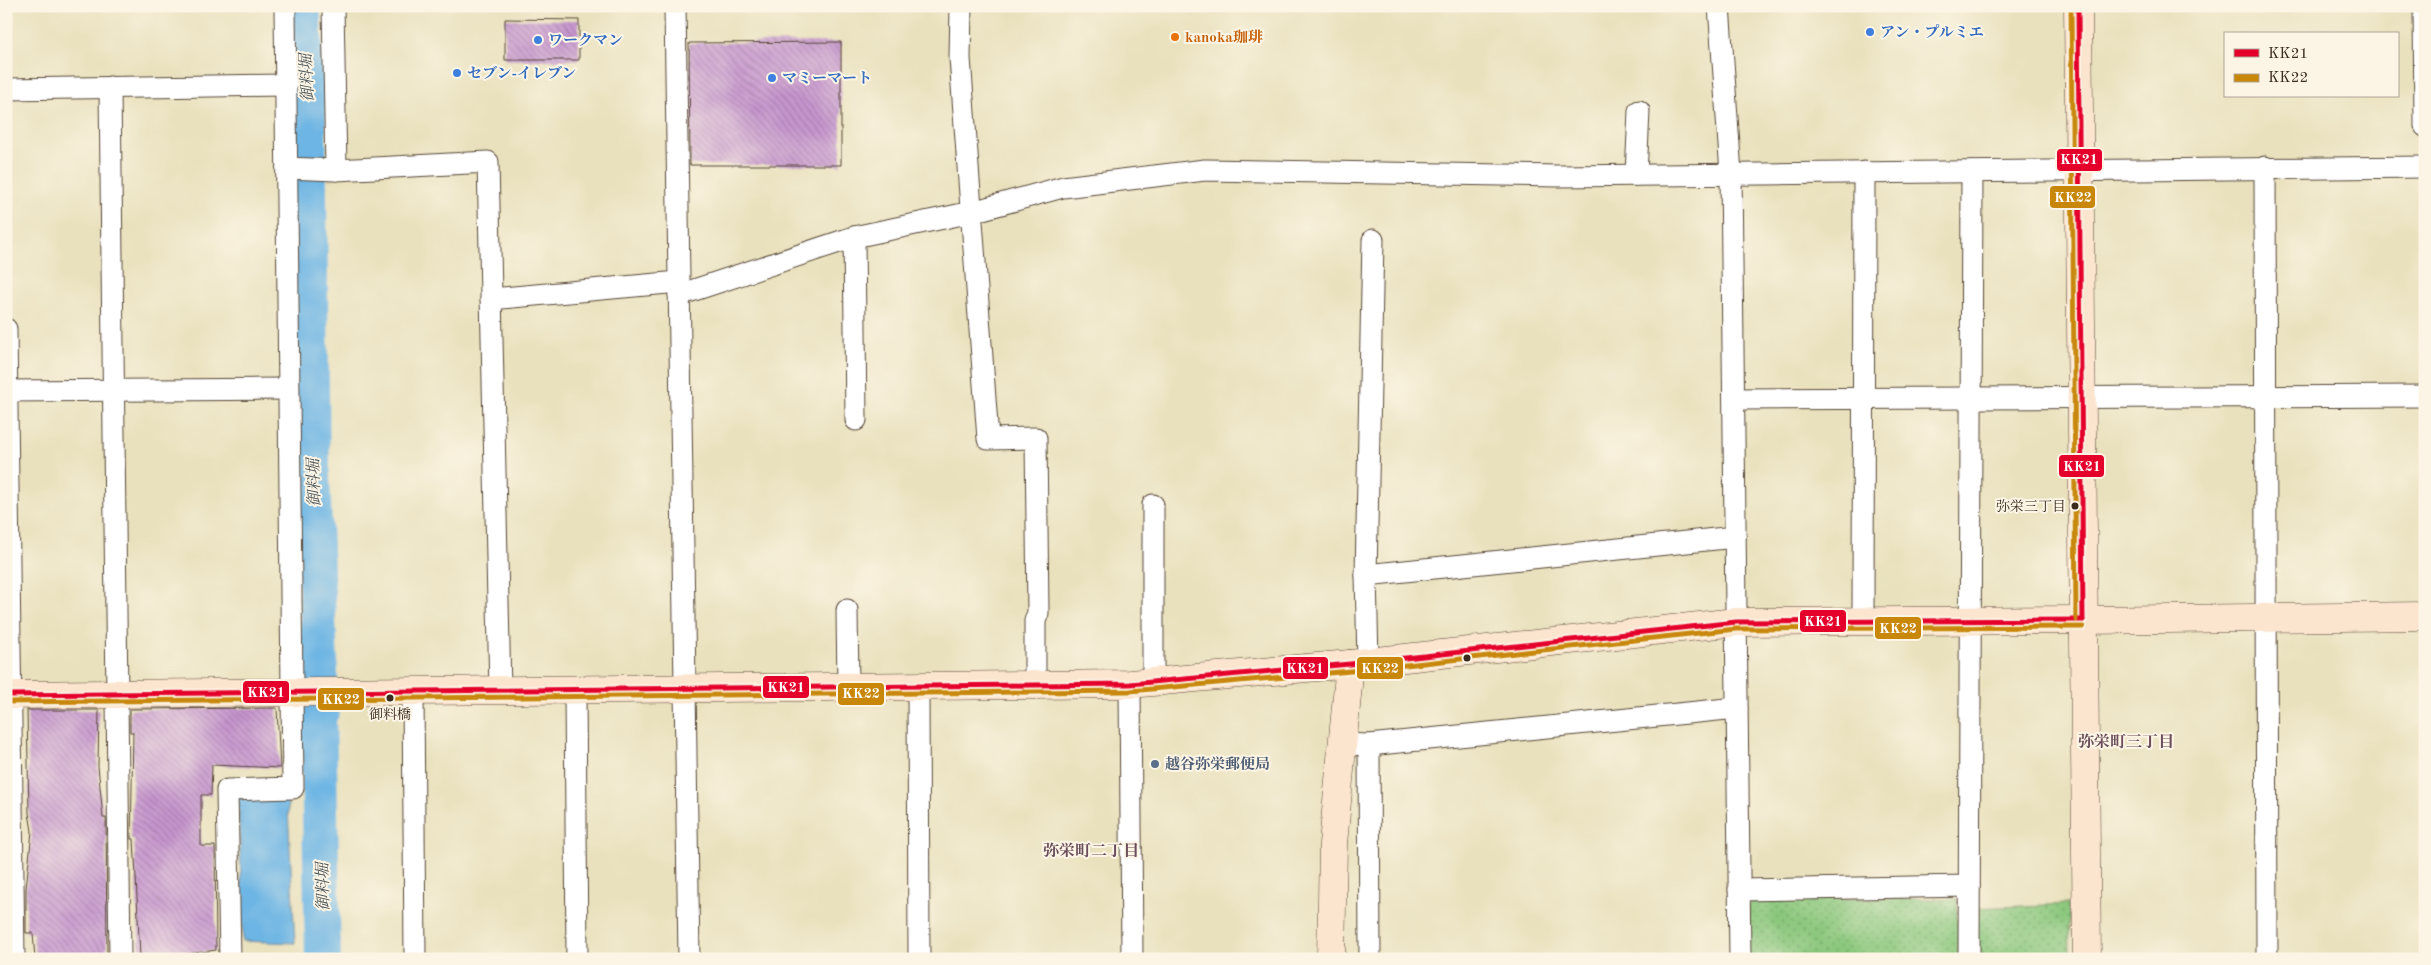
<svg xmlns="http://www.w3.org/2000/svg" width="2431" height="965" viewBox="0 0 2431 965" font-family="'Old Standard TT','Noto Serif JP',serif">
<defs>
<pattern id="grass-dots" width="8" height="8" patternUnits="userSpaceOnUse" patternTransform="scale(1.25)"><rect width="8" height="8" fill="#8cc87e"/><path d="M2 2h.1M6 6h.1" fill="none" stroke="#74a367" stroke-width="1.8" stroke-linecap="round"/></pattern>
<pattern id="building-back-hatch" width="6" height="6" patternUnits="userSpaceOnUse" patternTransform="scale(1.25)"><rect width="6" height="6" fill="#c695cf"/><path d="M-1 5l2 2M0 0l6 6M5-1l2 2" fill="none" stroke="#a27aa7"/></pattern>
</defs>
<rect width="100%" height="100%" fill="#fcf5e5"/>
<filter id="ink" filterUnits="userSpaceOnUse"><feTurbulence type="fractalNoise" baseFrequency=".02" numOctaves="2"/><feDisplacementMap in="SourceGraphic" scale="10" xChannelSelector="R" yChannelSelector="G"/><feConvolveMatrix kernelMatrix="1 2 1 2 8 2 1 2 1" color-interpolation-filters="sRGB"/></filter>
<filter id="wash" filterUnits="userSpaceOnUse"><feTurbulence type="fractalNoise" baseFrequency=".0096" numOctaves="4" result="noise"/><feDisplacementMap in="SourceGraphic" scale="20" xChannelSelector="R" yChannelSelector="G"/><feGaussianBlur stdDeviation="1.12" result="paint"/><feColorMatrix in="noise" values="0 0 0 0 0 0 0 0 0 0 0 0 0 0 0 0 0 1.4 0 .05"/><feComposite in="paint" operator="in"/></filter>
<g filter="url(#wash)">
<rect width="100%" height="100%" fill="#e9e1bd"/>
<!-- grass -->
<g fill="url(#grass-dots)" stroke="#64794e">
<path d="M 1756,898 L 1957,899 L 1958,959 L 1748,959 L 1747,906 Z"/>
<path d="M 2069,904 L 2070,959 L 1977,959 L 1976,908 Z"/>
</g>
<!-- water -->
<path fill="#6db5e4" stroke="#547081" d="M 287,790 L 295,943 L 243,941 L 238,792 Z"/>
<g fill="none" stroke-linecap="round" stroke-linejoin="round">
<!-- river -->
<path stroke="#6db5e4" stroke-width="36" d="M 302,6 L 308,104 L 312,479 L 320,665 L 319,704 L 321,711 L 318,714 L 323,959"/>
</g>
<g id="blocks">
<!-- building -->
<g fill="url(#building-back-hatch)">
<path d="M 505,19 L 579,20 L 579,60 L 505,60 Z"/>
<path d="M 841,42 L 841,165 L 690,165 L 689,43 Z"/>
<path d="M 277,708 L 280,768 L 212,765 L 211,795 L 201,795 L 201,846 L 215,846 L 216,950 L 181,955 L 140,956 L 134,839 L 131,839 L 133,732 L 130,732 L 130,709 Z"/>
<path d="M 27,710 L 99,710 L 98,766 L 103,818 L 106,818 L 107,957 L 35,959 L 33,933 L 26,933 L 26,889 L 32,831 L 29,813 Z"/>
</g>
</g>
</g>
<g filter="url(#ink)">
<use href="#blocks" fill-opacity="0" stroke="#554536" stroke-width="1"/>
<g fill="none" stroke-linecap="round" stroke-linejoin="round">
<!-- street casing -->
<g stroke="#554536" stroke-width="23">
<g id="street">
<path d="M 333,6 L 336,170"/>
<path d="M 675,6 L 689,959"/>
<path d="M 961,6 L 960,58 L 988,439 L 1036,438 L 1038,613 L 1035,621 L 1035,685"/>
<path d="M 1719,6 L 1731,173 L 1740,959"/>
<path d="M 2424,6 L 2425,126"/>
<path d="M 110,87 L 120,959"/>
<path d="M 6,89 L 287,85"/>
<path d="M 2265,167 L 2267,959"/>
<path d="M 287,168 L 336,170 L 488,162 L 500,690"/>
<path d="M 1636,175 L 1639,111"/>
<path d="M 854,237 L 856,420"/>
<path d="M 679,295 L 854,237 L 972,212 L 1063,187 L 1205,170 L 1558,176 L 2425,167"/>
<path d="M 491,299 L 679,282"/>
<path d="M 6,329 L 14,959"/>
<path d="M 6,391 L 287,389"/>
<path d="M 1735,399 L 2425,396"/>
<path d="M 1153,505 L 1153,682"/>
<path d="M 1366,575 L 1735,537"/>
<path d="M 847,610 L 848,687"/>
<path d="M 1863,621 L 1864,172"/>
<path d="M 1368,661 L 1366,575 L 1373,240"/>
<path d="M 1130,684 L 1132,959"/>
<path d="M 918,687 L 919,959"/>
<path d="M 575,688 L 577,959"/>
<path d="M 413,691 L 415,959"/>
<path d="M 1343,744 L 1369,745 L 1737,708"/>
<path d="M 1369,745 L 1370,959"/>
<path d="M 1739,890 L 1969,886"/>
<path d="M 230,959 L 227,790 L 293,788 L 285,6"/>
<path d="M 1969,959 L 1972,172"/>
</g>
</g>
<!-- secondary casing -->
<g stroke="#554536" stroke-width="29">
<g id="secondary">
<path d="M 2078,6 L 2087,959"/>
<path d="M 6,695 L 1130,684 L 1350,664 L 1736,622 L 2083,620 L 2425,616"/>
<path d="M 1331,959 L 1333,844 L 1350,664"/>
</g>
</g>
<!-- street -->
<use href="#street" stroke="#fff" stroke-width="21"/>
<!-- secondary -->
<use href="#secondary" stroke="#fbe5cf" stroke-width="28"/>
<!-- bus-1 casing -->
<g stroke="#fcf5e5" stroke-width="9">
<g id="bus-1">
<path d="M 2078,6 L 2083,620"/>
<path d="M 6,695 L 1130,684 L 1350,664 L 1736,622 L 2083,620"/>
</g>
</g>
<!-- bus-2 casing -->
<g stroke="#fcf5e5" stroke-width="9">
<g id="bus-2">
<path d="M 2071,6 L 2076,620"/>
<path d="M 6,702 L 1130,691 L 1351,671 L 1736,629 L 2083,627"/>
</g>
</g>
<!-- bus-1 -->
<use href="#bus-1" stroke="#e4002b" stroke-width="5"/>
<!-- bus-2 -->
<use href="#bus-2" stroke="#c88708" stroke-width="5"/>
</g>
</g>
<!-- markers -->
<g fill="#3f7fe0" stroke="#fcf5e5" stroke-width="2">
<circle cx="1870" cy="32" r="5"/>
<circle cx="538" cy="40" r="5"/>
<circle cx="457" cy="73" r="5"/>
<circle cx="772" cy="78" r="5"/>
</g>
<circle fill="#e8710a" stroke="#fcf5e5" stroke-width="2" cx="1175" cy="37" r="5"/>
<g fill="#3b2a1e" stroke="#fcf5e5" stroke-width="2">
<circle cx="2075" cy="506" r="4.5"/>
<circle cx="1467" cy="658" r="4.5"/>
<circle cx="390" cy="698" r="4.5"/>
</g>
<circle fill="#5c6f8a" stroke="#fcf5e5" stroke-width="2" cx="1155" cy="764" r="5"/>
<g text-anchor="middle" stroke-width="4" stroke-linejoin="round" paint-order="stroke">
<!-- bus labels -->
<g font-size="14" fill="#3b2a1e" stroke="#fcf5e5" text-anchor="end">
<text x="2066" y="511">弥栄三丁目</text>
<text x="390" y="719" text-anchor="middle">御料橋</text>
</g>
<!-- shop labels -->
<g font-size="15" font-weight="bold" fill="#366cbe" stroke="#fcf5e5" text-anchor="start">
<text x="1880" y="37">アン・プルミエ</text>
<text x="548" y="45">ワークマン</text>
<text x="467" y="78">セブン-イレブン</text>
<text x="782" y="83">マミーマート</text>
</g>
<!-- food labels -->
<g font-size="15" font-weight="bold" fill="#c56008" stroke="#fcf5e5" text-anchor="start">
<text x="1185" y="42">kanoka珈琲</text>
</g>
<!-- service labels -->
<g font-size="15" font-weight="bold" fill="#4e5e75" stroke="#fcf5e5" text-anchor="start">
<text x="1165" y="769">越谷弥栄郵便局</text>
</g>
<!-- water labels -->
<g font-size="16" font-style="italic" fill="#4a5459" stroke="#fcf5e5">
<text transform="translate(306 78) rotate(-93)" y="6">御料堀</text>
<text transform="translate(313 483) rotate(-92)" y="6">御料堀</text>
<text transform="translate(322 887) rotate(-91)" y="6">御料堀</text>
</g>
<!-- neighbourhood labels -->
<g font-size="16" font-weight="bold" fill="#6c4f5c" stroke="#fcf5e5">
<text x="2126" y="747">弥栄町三丁目</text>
<text x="1091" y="856">弥栄町二丁目</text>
</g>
</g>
<g stroke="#fcf5e5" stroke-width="2">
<rect x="2056" y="148" width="47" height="24" rx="5" fill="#e4002b"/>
<rect x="2049" y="185" width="47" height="24" rx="5" fill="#c88708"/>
<rect x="2058" y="454" width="47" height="24" rx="5" fill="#e4002b"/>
<rect x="1799" y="609" width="48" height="24" rx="5" fill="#e4002b"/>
<rect x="1874" y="616" width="48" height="24" rx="5" fill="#c88708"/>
<rect x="1356" y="656" width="48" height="24" rx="5" fill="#c88708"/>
<rect x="1282" y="656" width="47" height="24" rx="5" fill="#e4002b"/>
<rect x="762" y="675" width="48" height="24" rx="5" fill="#e4002b"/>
<rect x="242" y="680" width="48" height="24" rx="5" fill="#e4002b"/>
<rect x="837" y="682" width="48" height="24" rx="5" fill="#c88708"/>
<rect x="317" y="687" width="48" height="24" rx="5" fill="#c88708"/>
</g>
<g font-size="14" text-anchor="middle" font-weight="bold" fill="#fff">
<text x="2079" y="164">KK21</text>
<text x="2073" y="202">KK22</text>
<text x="2082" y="471">KK21</text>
<text x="1823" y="626">KK21</text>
<text x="1898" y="633">KK22</text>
<text x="1380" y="673">KK22</text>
<text x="1305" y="673">KK21</text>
<text x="786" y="692">KK21</text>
<text x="266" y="697">KK21</text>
<text x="861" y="698">KK22</text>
<text x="341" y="704">KK22</text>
</g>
<!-- margin -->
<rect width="2431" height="965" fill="none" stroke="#fcf5e5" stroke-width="25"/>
<!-- legend -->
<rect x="2224" y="32" width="175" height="65" fill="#fcf5e5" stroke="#afa495"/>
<rect x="2234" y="49" width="25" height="8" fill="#e4002b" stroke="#afa495"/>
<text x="2268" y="58" font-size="15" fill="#3b2a1e">KK21</text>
<rect x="2234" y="74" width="25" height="8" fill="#c88708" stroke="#afa495"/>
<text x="2268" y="82" font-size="15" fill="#3b2a1e">KK22</text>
</svg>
